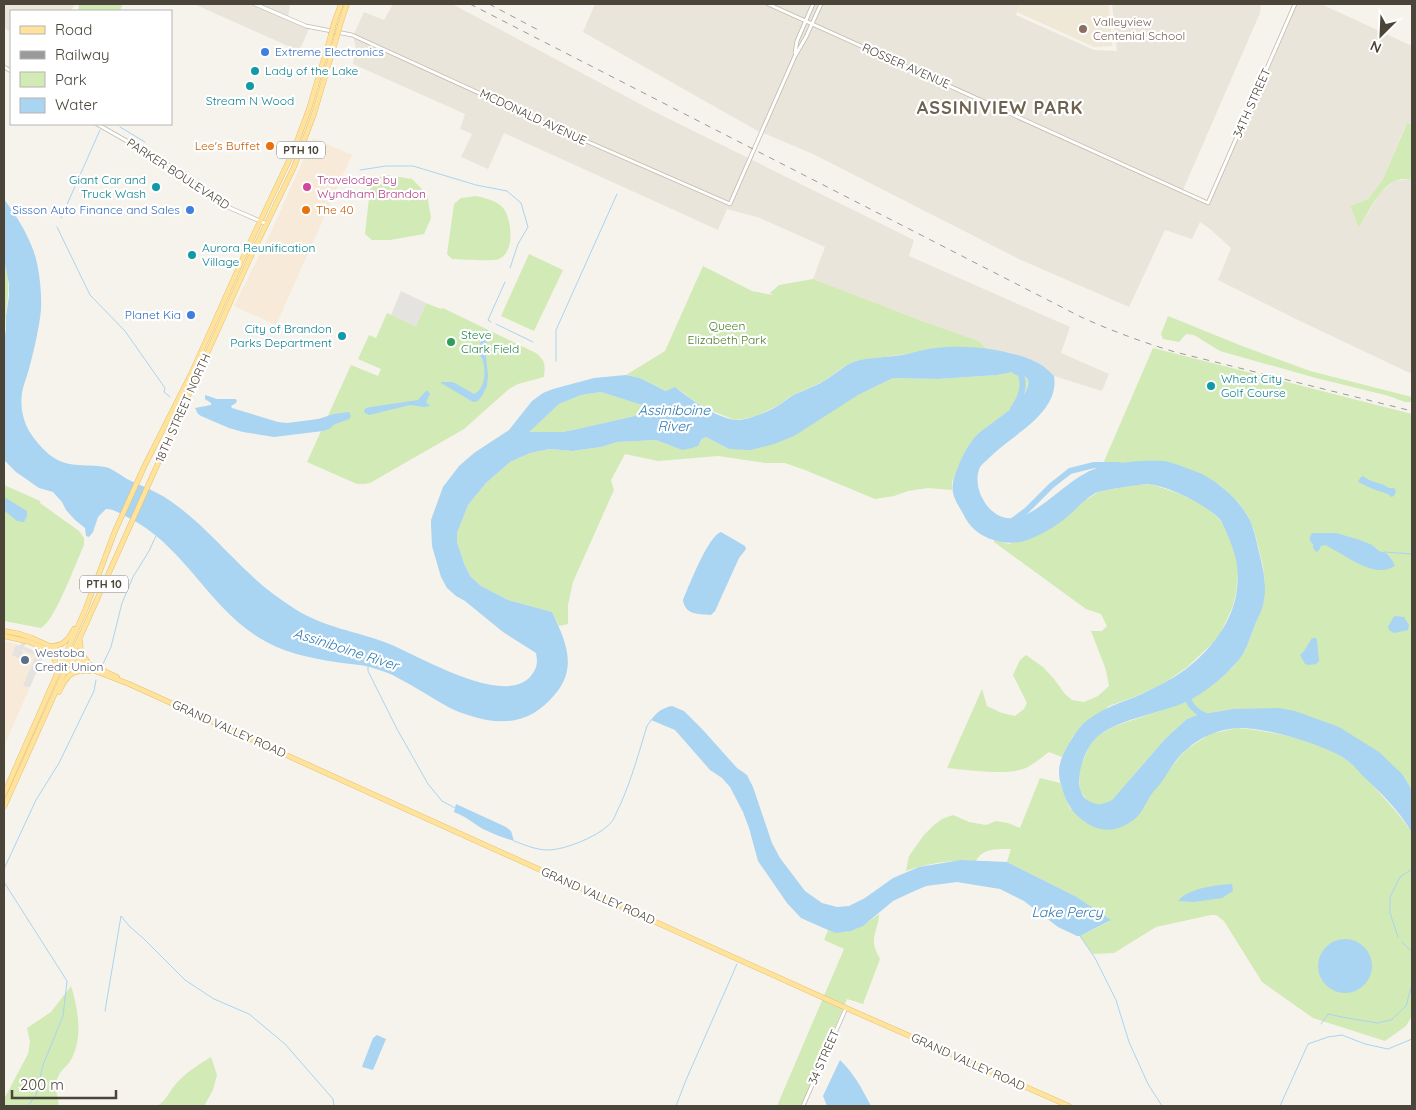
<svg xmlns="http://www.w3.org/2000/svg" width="1416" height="1110" viewBox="0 0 1416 1110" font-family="Quicksand,sans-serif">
<rect width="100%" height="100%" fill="#f6f3ec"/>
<!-- residential -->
<g fill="#eae5da">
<path d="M 4,4 L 75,4 L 71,11 L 11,11 L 11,32 L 4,28 Z"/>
<path d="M 194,4 L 290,4 L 288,18 L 310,27 L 299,51 Z"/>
<path d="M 393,4 L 452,4 L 655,112 L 914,240 L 909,256 L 1070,327 L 1061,353 L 1109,374 L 1102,391 L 1054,376 L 1042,366 L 1012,353 L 988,350 L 979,341 L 925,322 L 813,279 L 825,247 L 760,218 L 727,209 L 718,230 L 504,133 L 488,169 L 461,157 L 472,134 L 460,129 L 465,114 L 353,64 L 356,48 L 353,36 L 364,12 L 384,20 Z"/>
<path d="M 595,4 L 1020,4 L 1016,15 L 1094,50 L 1117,51 L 1112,4 L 1261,4 L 1260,13 L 1183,190 L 1208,203 L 1295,4 L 1321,4 L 1412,46 L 1412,125 L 1406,124 L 1383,179 L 1368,199 L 1350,206 L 1359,228 L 1380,193 L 1395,181 L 1410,179 L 1412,180 L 1412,374 L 1300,321 L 1218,280 L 1231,248 L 1210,229 L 1200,222 L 1192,239 L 1165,230 L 1129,307 L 1021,260 L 813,154 L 756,130 L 583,32 Z"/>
</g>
<!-- commercial -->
<g fill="#f7ead8">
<path d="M 313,138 L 352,155 L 276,325 L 234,306 L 271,232 Z"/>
<path d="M 4,641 L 24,646 L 44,655 L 4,746 Z"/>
</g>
<!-- education -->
<path fill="#efe8d6" d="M 1020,4 L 1109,4 L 1112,46 L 1094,47 L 1017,12 Z"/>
<!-- green -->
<g fill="#d2eab5">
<path d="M 79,4 L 121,4 L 122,6 L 120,11 L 78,11 Z"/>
<path d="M 1407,123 L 1412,125 L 1412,180 C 1385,172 1370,210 1359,228 L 1350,206 L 1368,199 L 1383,179 Z"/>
<path d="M 386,175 L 412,179 L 427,194 L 431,218 L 424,234 L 390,240 L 372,240 L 365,234 L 371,180 Z"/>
<path d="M 476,196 C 486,198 498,201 504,209 C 512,221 515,252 499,259 C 492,262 461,259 452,259 L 447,254 L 454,204 L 461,198 Z"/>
<path d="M 529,254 L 563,270 L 534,331 L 501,316 Z"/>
<path d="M 4,259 C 10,283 9,290 6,314 C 5,323 6,332 4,341 Z"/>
<path d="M 703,266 L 752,291 L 773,295 L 770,293 L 779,285 L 813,279 L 925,322 L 979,341 L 988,350 L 966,347 L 935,348 L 913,353 L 854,361 L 842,368 L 824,381 L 789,397 L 781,404 L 756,416 L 743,419 L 735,420 L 712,411 L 700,405 L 675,387 L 667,391 L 640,378 L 626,375 L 665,351 Z"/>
<path d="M 426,303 L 441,309 L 443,308 L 536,353 C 546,361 545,365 544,377 L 518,384 L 509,389 L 464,429 L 370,483 L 364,484 L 357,484 L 307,462 L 351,365 L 378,376 L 381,369 L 358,359 L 369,335 L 376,338 L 387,313 L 416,326 Z"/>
<path d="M 1168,316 L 1242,346 L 1310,371 L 1412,397 L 1412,402 L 1405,402 L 1389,396 L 1316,378 L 1220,351 L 1194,335 L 1186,334 L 1179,342 L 1163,339 L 1161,334 Z"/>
<path d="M 1153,348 L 1412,414 L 1412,790 L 1403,775 L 1233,709 L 1197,715 L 1187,719 L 1166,738 L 1112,800 L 1104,805 L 1094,804 L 1087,800 L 1080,791 L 1079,773 L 1081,765 L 1089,747 L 1095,738 L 1112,727 L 1189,701 L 1232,668 L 1244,652 L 1250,639 L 1264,601 L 1265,582 L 1263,566 L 1254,530 L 1248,516 L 1239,503 L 1220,485 L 1146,461 L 1102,466 Z"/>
<path d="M 1013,372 L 1024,375 L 1028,381 L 1027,388 L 1021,399 L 997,420 L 976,436 L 952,482 L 952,490 L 928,488 L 908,491 L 894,496 L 875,499 L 805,470 L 785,463 L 765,463 L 718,456 L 658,461 L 625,454 L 611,480 L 614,490 L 573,582 L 568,605 L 568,624 L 559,626 L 552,612 L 508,600 L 481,586 L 471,577 L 465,566 L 457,542 L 457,533 L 468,505 L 486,483 L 510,462 L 530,453 L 550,449 L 572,451 L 601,447 L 617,442 L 656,440 L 682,450 L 701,442 L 702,439 L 706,437 L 729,449 L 858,395 L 893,378 L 938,379 L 997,375 Z"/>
<path d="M 601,392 L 642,405 L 642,409 L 635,416 L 573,430 L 562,432 L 528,432 L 559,404 L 581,395 Z"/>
<path d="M 1151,484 L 1180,494 L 1205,506 L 1222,522 L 1236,555 L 1238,572 L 1236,593 L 1233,606 L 1221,632 L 1213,643 L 1186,668 L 1161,685 L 1134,697 L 1109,706 L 1073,736 L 1062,757 L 1049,752 C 1042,757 1034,764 1026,768 C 1007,776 968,770 947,768 L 982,689 L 987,706 L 1002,713 L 1015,716 L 1024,709 L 1027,703 L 1013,675 L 1020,660 L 1026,655 L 1043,667 L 1054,679 L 1065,694 L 1072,700 L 1084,702 L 1098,696 L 1109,686 L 1106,670 L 1091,631 L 1102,631 L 1107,626 L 1101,614 L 1086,609 L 994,542 L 994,540 L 1009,544 L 1064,519 L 1084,501 L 1100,491 L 1137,485 Z"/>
<path d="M 4,485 L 40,501 L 40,503 L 79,531 L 84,538 L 84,545 C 76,562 55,621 41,628 L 4,621 Z"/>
<path d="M 1237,728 C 1270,731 1321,740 1348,761 C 1361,770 1372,785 1383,797 C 1393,808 1404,820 1412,833 L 1412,1016 L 1406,1026 L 1385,1041 L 1313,1018 L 1262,982 L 1224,921 L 1216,915 L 1211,915 L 1156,927 L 1114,953 L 1093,954 L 1080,936 L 1110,921 L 1075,896 L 1007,862 L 1011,849 C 998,849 982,848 976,861 C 952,860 928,863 906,871 L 909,856 L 924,835 L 934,825 L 942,819 L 953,815 L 969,822 L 986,825 L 996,821 L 1008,823 L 1020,828 L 1040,778 L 1060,783 L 1070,809 L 1139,815 L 1151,794 L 1181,755 L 1187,749 L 1210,734 Z"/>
<path d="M 879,914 C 879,923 875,930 874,939 C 873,946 877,953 880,959 L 863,1004 L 847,999 L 801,1106 L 777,1106 L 844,949 L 824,940 L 828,930 C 849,937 863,926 879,914 Z"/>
<path d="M 71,986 C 78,1008 83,1036 72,1058 C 67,1068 58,1070 56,1084 C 54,1092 60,1098 58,1106 L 4,1106 L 4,1099 L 28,1054 L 30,1042 L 27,1028 L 51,1012 Z"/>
<path d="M 211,1057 L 217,1075 L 213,1090 L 204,1106 L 157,1106 C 166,1101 169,1092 175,1085 C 185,1073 198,1065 211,1057 Z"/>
</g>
<!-- parking -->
<g fill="#e5e3e0">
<path d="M 401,291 L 426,303 L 416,326 L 391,315 Z"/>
<path d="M 23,642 L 29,644 L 25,644 L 24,647 L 40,653 L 40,656 L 43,657 L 30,687 L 23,686 L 36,656 L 22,649 L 21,650 L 23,652 L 20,659 L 12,655 L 16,645 L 19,646 Z"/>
</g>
<!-- water -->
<g fill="#a9d4f2" fill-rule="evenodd">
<path d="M 4,199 C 15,214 25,229 32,247 C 39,263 42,292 41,310 C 39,329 34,350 29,369 C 27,377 23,385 22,393 C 20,407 23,422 31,434 C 43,451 57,465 79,465 C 89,466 99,465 109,468 C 115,471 121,475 127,479 C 141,486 156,491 169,500 C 200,521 224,550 251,575 C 264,588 280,599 295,609 C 326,628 355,631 387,643 C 418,655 502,707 530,677 C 537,669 538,663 536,653 L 503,632 L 465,601 L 456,596 L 447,588 L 441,577 L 432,546 L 431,524 L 431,520 L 443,487 L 459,466 L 474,453 L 509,430 L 532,401 L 543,393 L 553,389 L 594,378 L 626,375 L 640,378 L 666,391 L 675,387 C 690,399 715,417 735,420 C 747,421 770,411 781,404 C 784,402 787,399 790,397 C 801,391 814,387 824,381 C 834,375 842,367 853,362 C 863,358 889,357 902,355 C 913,353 924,349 935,348 C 966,344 1016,349 1043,366 C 1047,369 1051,373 1054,376 C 1060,414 1011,435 989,458 C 986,461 982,464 980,467 C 975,478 978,492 984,501 C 991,514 1006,522 1021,517 C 1050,505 1072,474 1103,466 C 1120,462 1147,460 1164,461 C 1170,462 1176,464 1181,466 C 1188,469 1195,471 1202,474 C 1219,483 1237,498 1247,515 C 1254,526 1256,540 1259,552 C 1263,568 1267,585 1264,600 C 1263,609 1258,617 1255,625 C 1251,635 1248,645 1243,654 C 1231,671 1209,690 1190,700 C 1179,706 1165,709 1153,713 C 1134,719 1112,724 1097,737 C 1083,749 1068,793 1091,802 C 1099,806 1104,804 1112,800 L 1166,738 L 1187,719 L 1197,715 L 1233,709 L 1279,708 L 1295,711 L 1339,727 L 1379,752 L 1403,775 L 1412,790 L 1412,833 C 1400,811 1380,792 1362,775 C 1358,770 1353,765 1348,761 C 1328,745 1265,727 1238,728 C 1219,729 1200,737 1186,750 C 1176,758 1170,770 1163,780 C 1159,786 1154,790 1151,795 C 1145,804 1141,816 1132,821 C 1114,834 1096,832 1080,818 C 1069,809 1065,798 1061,785 C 1057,771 1059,762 1066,749 C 1072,738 1079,726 1089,719 C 1104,708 1119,703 1135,697 C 1153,689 1171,680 1186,669 C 1209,651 1230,626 1236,596 C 1240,570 1237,557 1227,534 C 1227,533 1222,523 1222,522 C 1210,506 1168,486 1149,484 C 1142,484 1104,490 1098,492 C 1086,497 1078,508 1068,516 C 1057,526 1038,537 1024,541 C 1007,546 983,540 971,526 C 967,522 964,515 961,510 C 948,490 952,483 960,462 C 965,452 969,443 977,435 C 989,424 1032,399 1028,380 C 1027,378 1025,377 1024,375 L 1013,372 L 997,375 L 938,379 L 893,378 L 858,395 L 794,436 L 774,444 L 751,450 L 729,449 L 706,437 L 702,439 L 698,446 L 692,448 L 682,450 L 656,440 L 617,442 L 601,447 L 572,451 L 550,449 L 530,453 L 510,462 L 486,483 L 468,505 L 457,533 L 457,542 L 465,566 L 471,577 L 481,586 L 508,600 L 552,612 C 565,640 578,666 556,693 C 532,723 504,727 468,715 C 462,713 456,711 450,708 C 433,699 416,687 398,678 C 390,673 379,670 370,667 C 359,664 347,664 336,662 C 309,658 281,652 258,637 C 207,605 182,543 127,517 C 121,514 114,509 106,509 L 98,517 L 93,532 L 89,537 L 86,536 L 85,528 L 75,520 L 66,510 L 62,502 L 53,492 L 39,488 L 16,472 L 5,461 L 4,341 L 6,329 L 6,316 L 9,296 L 9,284 L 4,259 ZM 601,392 L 642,405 L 642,409 L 635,416 L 573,430 L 562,432 L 529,432 L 559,404 L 581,395 Z"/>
<path d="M 487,330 L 489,334 L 485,348 L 488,375 L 487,386 L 482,396 L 478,401 L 473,402 L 441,383 L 441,382 L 453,382 L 474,394 C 485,390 486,371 483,361 C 483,358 480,356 479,354 C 478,348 482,339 483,333 L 484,331 Z"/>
<path d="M 427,390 L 430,394 L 426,402 L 430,406 L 424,407 L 410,405 L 369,415 L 365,413 L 364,410 L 366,408 L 371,407 L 418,400 Z"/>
<path d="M 205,395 L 217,399 L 235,399 L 237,400 L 236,403 L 231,406 L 232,408 L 278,422 L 287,423 L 318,419 L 334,414 L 349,412 L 351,416 L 349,419 L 333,425 L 331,428 L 323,431 L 274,437 L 243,432 L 229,428 L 201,416 L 198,414 L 195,408 L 211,405 L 211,403 L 205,399 Z"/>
<path d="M 1363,476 C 1371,483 1381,482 1389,488 L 1394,488 L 1396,491 L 1394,496 L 1391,497 L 1388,494 L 1373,489 L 1358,482 L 1360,478 Z"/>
<path d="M 4,497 L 27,511 L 27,516 L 24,522 L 17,521 L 4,510 Z"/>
<path d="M 721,532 L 745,546 L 746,549 L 739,558 L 715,611 L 711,615 C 698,614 685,615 683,600 C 689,586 708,536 721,532 Z"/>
<path d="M 1312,533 L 1336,533 L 1360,540 L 1372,545 L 1379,551 L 1386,553 L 1392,560 L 1395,566 C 1374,580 1345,554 1325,545 L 1321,546 L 1319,550 L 1316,552 L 1313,548 L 1313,544 L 1310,541 L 1310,537 Z"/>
<path d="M 1394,616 L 1404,617 L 1409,625 L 1408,630 L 1394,633 L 1389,630 L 1388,627 Z"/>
<path d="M 1312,638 L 1316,638 L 1317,640 L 1319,661 L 1316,664 L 1309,665 L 1305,664 L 1300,655 L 1304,651 Z"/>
<path d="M 672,706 L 684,711 L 703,730 L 737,768 L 747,775 L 753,787 L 772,843 L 780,858 L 805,891 L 822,903 L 837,907 L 849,906 L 865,898 L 893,878 L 919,867 L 961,860 L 1007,862 L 1075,896 L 1111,920 L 1080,936 L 1077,936 L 1058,927 L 1024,901 L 1000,889 L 957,882 L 926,886 L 910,893 L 893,901 L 863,926 L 851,931 L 836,933 L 828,930 L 801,918 L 787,903 L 758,861 L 749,828 L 743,812 L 730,787 L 722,778 L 710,770 L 675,730 L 651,720 C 657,712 662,708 672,706 Z"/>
<path d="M 456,804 L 506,827 L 511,831 L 514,841 C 504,838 493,834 483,829 C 473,823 465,816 454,812 Z"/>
<path d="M 1232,884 L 1233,891 L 1222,898 L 1194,902 L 1178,901 C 1188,888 1216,885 1232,884 Z"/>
<circle cx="1345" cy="966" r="27"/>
<path d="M 377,1035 L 386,1039 L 373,1070 L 362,1067 L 363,1064 L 373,1038 Z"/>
<path d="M 840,1060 C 855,1075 861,1087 871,1106 L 827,1106 L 823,1096 Z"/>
</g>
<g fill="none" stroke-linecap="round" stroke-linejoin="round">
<!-- stream -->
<g stroke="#a9d4f2" stroke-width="1">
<path d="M 120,127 L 145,142"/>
<path d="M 360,170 L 386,166 L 413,166 L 476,185 L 507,191 L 521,203 L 528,227 L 518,244 L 510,268"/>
<path d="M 61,218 L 100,130"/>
<path d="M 57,227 L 90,295 L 125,331 L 165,388 L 164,392 L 170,397"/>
<path d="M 491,322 L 488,320 L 505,282"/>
<path d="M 496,324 L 533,342"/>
<path d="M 556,361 L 556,330 L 617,194"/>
<path d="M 1384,552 L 1412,554"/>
<path d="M 103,664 L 111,647 L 122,603 L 133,577 L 149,551 L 156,536"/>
<path d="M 368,666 L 368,671 L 397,729 L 428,784 L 442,801 L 455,808"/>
<path d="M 514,841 C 525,845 536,850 548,850 C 565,850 603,835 613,820 C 616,815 618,808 621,803 C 632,778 639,752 647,726 L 651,720"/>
<path d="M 4,869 L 36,800 L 59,763 L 94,691 L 96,680"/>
<path d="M 4,882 L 67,981 L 63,1016 L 43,1065 L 36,1095 L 28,1106"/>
<path d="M 1080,936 L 1095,958 L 1116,1000 L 1129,1042 L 1148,1084 L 1162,1106"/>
<path d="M 1398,937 L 1390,913 L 1390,897 L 1400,877 L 1412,869"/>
<path d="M 1402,942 L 1412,952"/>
<path d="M 105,1011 L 121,916 L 130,927 L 142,937 L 185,980 L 214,999 L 249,1014 L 285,1044 L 333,1099 L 334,1106"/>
<path d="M 1321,1024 L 1328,1014 L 1342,1017 L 1377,1023 L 1391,1020 L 1406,1006 L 1412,984"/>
<path d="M 676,1106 L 686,1080 L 737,964"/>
<path d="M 1280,1106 L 1308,1044 L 1328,1037 L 1342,1035 L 1365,1044 L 1388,1049 L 1412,1039"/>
</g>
<!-- river -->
<g stroke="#a9d4f2" stroke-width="6">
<path d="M 1013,409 C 1021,397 1025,388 1021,374 L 1015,371"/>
<path d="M 1011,522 L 1026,511 L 1051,486 L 1070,471 L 1094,465 L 1119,465"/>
<path d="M 1186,693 C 1189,706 1196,712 1208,717"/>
</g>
<!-- minor casing -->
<g stroke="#c2bbae" stroke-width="4.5">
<g id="minor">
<path d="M 255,4 L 306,26 L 352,35 L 538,120 L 730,204 L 795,56 L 806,37 L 821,4"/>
<path d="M 768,4 L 1208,203 L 1295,4"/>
<path d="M 795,53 L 797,41 L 813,4"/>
<path d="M 4,67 L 11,71"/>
<path d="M 97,124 L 167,164 L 210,196 L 230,208 L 267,224"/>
<path d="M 803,1106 L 846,1008"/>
</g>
</g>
<!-- major casing -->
<g stroke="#e6c16a" stroke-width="5.5">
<g id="major">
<path d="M 334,23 L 341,4"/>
<path d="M 340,25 L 347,4"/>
<path d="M 4,631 L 20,634 L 32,638 L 117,677"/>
<path d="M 4,636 L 30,642 L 82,666 L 129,684 L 846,1008 L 1069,1106"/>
<path d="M 80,641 L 81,653 L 87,661"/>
<path d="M 52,646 C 64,646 69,638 74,629"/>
<path d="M 49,652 L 55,660 L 57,671"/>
<path d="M 59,692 C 66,676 72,669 90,671"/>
<path d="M 4,794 L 86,608 L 115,531 L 144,467 L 192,372 L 248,247 L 293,152 L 309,109 L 331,35"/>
<path d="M 4,807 L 250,258 L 294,167 L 314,114 L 337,36"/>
</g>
</g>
<!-- minor -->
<use href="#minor" stroke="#fff" stroke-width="3"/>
<!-- major -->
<use href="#major" stroke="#ffe39c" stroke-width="4.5"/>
<!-- rail -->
<g stroke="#9a9a9a" stroke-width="1" stroke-dasharray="6 6" stroke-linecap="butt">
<path d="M 470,4 L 1081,317 C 1112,331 1142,342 1175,352 L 1412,411"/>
<path d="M 489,4 L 542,32"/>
</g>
<!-- major-bridge casing -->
<g stroke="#e6c16a" stroke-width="5.5" stroke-linecap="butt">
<g id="major-bridge">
<path d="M 331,35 L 334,23"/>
<path d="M 337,36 L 340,25"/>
</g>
</g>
<!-- major-bridge -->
<use href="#major-bridge" stroke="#ffe39c" stroke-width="4.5"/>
</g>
<!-- markers -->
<circle fill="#8d6e63" stroke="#fff" stroke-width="2" cx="1083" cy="29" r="5"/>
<g fill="#3f7fe0" stroke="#fff" stroke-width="2">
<circle cx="265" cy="52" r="5"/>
<circle cx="190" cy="210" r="5"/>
<circle cx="191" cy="315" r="5"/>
</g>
<g fill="#0f9aa8" stroke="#fff" stroke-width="2">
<circle cx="255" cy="71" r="5"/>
<circle cx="250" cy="86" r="5"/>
<circle cx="156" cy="187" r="5"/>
<circle cx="192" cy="255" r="5"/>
<circle cx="342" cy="336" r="5"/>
<circle cx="1211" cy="386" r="5"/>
</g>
<g fill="#e8710a" stroke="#fff" stroke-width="2">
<circle cx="270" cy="146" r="5"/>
<circle cx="306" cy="210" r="5"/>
</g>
<circle fill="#d1479c" stroke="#fff" stroke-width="2" cx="307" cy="187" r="5"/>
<circle fill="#2e9e5b" stroke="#fff" stroke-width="2" cx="451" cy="342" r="5"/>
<circle fill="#5c6f8a" stroke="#fff" stroke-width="2" cx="25" cy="660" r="5"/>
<g text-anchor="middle" stroke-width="4.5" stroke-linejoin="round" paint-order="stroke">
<!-- shield labels -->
<g fill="#fff" stroke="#817c74" stroke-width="1">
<rect x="277" y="141.5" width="48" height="17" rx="4"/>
<rect x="80" y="575.5" width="48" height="17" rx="4"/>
</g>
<g font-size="11" font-weight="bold" fill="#4b4439">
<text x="301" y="154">PTH 10</text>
<text x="104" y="588">PTH 10</text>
</g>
<!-- education labels -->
<g font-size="12" fill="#785e54" stroke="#fff" text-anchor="start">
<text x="1093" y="26">Valleyview<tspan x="1093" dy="14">Centenial School</tspan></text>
</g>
<!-- shop labels -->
<g font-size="12" fill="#366cbe" stroke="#fff" text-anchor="end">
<text x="275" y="56" text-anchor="start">Extreme Electronics</text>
<text x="180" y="214">Sisson Auto Finance and Sales</text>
<text x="181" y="319">Planet Kia</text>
</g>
<!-- street labels -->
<g font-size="12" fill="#4b4439" stroke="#fff">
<text transform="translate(906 66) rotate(24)" y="4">ROSSER AVENUE</text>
<text transform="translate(1252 103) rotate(-66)" y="4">34TH STREET</text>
<text transform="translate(533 117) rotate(25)" y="4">MCDONALD AVENUE</text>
<text transform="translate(178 174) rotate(33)" y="4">PARKER BOULEVARD</text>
<text transform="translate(183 408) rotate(-66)" y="4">18TH STREET NORTH</text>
<text transform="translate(229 729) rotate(24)" y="4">GRAND VALLEY ROAD</text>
<text transform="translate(598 896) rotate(24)" y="4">GRAND VALLEY ROAD</text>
<text transform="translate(824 1057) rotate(-66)" y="4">34 STREET</text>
<text transform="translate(968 1062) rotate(24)" y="4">GRAND VALLEY ROAD</text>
</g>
<!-- culture labels -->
<g font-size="12" fill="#0d838f" stroke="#fff" text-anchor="start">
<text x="265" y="75">Lady of the Lake</text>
<text x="250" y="105" text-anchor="middle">Stream N Wood</text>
<text x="146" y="184" text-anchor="end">Giant Car and<tspan x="146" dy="14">Truck Wash</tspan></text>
<text x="202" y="252">Aurora Reunification<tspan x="202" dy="14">Village</tspan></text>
<text x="332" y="333" text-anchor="end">City of Brandon<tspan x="332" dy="14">Parks Department</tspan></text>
<text x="1221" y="383">Wheat City<tspan x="1221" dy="14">Golf Course</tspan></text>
</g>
<!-- food labels -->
<g font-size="12" fill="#c56008" stroke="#fff" text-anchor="end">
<text x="260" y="150">Lee's Buffet</text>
<text x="316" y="214" text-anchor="start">The 40</text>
</g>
<!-- hotel labels -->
<g font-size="12" fill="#b23c85" stroke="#fff" text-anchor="start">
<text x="317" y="184">Travelodge by<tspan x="317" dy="14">Wyndham Brandon</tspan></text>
</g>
<!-- park labels -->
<g font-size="12" fill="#4a7f2a" stroke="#fff">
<text x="727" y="330">Queen<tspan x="727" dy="14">Elizabeth Park</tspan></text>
</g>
<!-- leisure labels -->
<g font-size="12" fill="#27864d" stroke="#fff" text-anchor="start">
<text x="461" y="339">Steve<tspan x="461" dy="14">Clark Field</tspan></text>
</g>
<!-- service labels -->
<g font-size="12" fill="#4e5e75" stroke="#fff" text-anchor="start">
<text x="35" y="657">Westoba<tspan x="35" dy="14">Credit Union</tspan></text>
</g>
<!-- water labels -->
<g font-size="14" font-style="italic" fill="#2e7ab2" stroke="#fff">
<text x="674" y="415">Assiniboine<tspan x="674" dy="16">River</tspan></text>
<text transform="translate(346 649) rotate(18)" y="5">Assiniboine River</text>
<text x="1067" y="917">Lake Percy</text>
</g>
<!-- district labels -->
<g font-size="18" font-weight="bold" letter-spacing="1" fill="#6e6250" stroke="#fff">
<text x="1000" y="114">ASSINIVIEW PARK</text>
</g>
</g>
<!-- border -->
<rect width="1416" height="1110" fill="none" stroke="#4b4439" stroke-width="10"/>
<!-- legend -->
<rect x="10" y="10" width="162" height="115" fill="#ffffff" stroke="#b7b4b0"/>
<rect x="20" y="26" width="25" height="8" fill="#ffe39c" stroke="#b7b4b0"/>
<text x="55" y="35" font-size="15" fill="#4b4439">Road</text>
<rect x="20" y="51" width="25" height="8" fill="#9a9a9a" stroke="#b7b4b0"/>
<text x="55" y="60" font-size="15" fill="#4b4439">Railway</text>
<rect x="20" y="72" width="25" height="15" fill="#d2eab5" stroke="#b7b4b0"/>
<text x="55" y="85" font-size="15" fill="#4b4439">Park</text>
<rect x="20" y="98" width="25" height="15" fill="#a9d4f2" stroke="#b7b4b0"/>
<text x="55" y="110" font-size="15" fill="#4b4439">Water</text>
<!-- north arrow -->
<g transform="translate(1381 35) rotate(204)" stroke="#ffffff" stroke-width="4" paint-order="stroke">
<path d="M0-4L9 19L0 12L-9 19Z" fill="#4b4439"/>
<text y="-8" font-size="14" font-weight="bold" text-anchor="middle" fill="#4b4439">N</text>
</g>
<!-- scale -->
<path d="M12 1090v8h104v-8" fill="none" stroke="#4b4439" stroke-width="2.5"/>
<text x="20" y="1090" font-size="15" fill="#4b4439" stroke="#ffffff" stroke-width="4" paint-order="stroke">200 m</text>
</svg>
